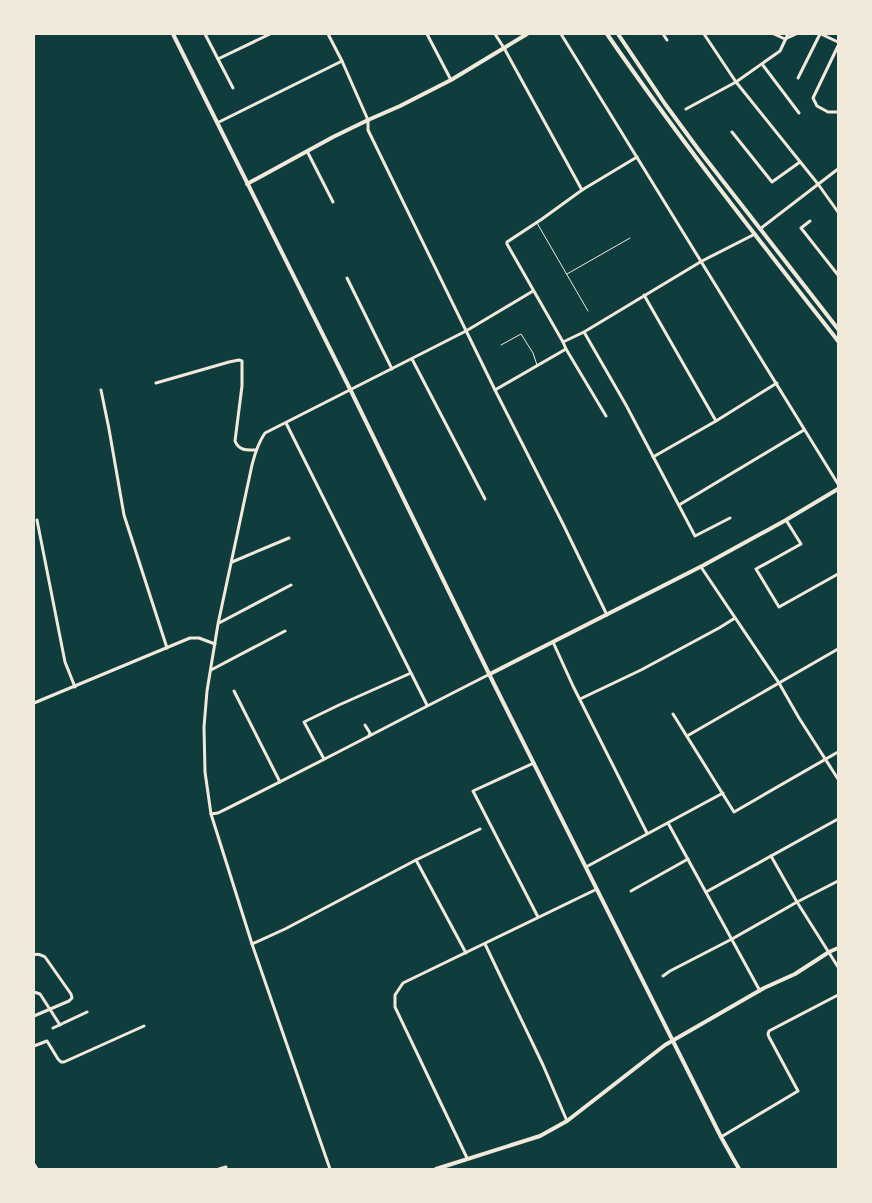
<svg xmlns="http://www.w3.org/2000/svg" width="872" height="1203" viewBox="0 0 872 1203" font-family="'IBM Plex Sans',sans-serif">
<rect width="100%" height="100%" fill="#0f3d3e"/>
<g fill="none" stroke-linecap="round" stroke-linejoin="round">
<!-- service -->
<g stroke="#f1e9da" stroke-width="1">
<path d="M 537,223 L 588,311"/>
<path d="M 567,274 L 630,238"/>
<path d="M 501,345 L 521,334 L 533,353 L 537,365"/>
</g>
<!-- minor -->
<g stroke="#f1e9da" stroke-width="3">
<path d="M 205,34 L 233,88"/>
<path d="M 328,34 L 342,61 L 368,120 L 368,130 L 495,390 L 563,524 L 607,615"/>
<path d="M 427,34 L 451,80"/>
<path d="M 495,34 L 504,48 L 582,190"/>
<path d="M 561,34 L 838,484"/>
<path d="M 663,34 L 667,40"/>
<path d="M 704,34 L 736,82 L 818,184 L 838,212"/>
<path d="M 774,34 L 785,39 L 796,34"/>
<path d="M 821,34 L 838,42"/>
<path d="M 838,46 L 813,98 L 817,106 L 828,112 L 838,112"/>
<path d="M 218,59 L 270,34"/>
<path d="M 762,64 L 799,113"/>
<path d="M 798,78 L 820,34"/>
<path d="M 686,109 L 736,82 L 780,51 L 788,34"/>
<path d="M 217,123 L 342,61"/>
<path d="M 732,132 L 772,182 L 800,162"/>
<path d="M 307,151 L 333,202"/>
<path d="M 810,221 L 801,228 L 838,275"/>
<path d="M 760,229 L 838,169"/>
<path d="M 347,278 L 392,369"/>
<path d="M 644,295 L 716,421"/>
<path d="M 584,332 L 626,405 L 695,536 L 730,518"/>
<path d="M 563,342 L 507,244 L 507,242 L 542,219 L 582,190 L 637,157"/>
<path d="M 566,349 L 606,416"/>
<path d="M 412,359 L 485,499"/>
<path d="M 156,383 L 229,362 L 239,360 L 242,361 L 242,386 L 235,441 C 239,451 247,450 256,450"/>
<path d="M 101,390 L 109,429 L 124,515 L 167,648"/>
<path d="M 495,390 L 566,349 L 563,342 L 584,332 L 702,261 L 755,234"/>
<path d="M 286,423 L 427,705"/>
<path d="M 653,457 L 716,421 L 777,383"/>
<path d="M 679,505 L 804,430"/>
<path d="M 37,520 L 65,662 L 75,687"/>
<path d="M 786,520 L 801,544 L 756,569 L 779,607 L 838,574"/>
<path d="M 232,562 L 289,538"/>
<path d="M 701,567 L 779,683 L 799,718 L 838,779"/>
<path d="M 219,623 L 291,585"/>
<path d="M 553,642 L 573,686 L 647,833"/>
<path d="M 211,670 L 285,631"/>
<path d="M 234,691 L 280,782"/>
<path d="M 580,699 L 641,670 L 719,628 L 735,618"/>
<path d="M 34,703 L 190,638 L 199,638 L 215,644"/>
<path d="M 673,714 L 734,812 L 838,752"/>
<path d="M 365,725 L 370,733 L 369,736"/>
<path d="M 687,736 L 838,649"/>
<path d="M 324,759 L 304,722 L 339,705 L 411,673"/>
<path d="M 534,763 L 473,791 L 538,917"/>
<path d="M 211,814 L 218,813 C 309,768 399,720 490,674"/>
<path d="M 668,823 L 760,991"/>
<path d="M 771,856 L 797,902 L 838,967"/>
<path d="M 416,860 L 466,953"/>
<path d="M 586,867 L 723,793"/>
<path d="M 631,891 L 688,859"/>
<path d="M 706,892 L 838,819"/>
<path d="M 252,944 L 285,929 L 416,860 L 480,829"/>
<path d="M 485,944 L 543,1065 L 567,1121"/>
<path d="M 34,955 C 38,953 41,955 45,957 L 71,994 L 72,998 L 69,1001 L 34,1016"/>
<path d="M 663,976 L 670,971 L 732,939 L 797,902 L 838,881"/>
<path d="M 34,992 L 40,994 L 42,997 L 60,1025"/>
<path d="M 53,1028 L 87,1012"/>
<path d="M 34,1046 L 47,1041 L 58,1059 L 61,1062 L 64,1062 L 144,1026"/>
<path d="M 721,1137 L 798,1091 L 769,1037 L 768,1034 L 769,1031 L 838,995"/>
<path d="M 467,1158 L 395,1007 L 395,995 L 403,983 L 597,889"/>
<path d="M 34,1164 L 37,1169"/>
<path d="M 219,1169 L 226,1167"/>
<path d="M 330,1169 L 252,944 L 211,814 L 205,772 L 204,727 L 207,691 L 218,624 L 252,465 C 255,453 258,443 265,433 L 466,331 L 533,291"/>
</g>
<!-- tertiary -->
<g stroke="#f1e9da" stroke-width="4">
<path d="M 173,34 L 350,389 L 494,684 L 721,1137 L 739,1169"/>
<path d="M 607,34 C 680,140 759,240 838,341"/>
<path d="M 618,34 L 665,104 L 698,149 L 838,329"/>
<path d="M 247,184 L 333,137 L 368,120 L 400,106 L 451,80 L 527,34"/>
<path d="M 490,674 L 704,565 L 786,520 L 838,489"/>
<path d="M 436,1169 L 540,1136 L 567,1121 L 665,1045 L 764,988 L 795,974 L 829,952 L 838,948"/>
</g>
</g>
<!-- border -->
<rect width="872" height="1203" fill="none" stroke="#f1e9da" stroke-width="70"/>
</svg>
